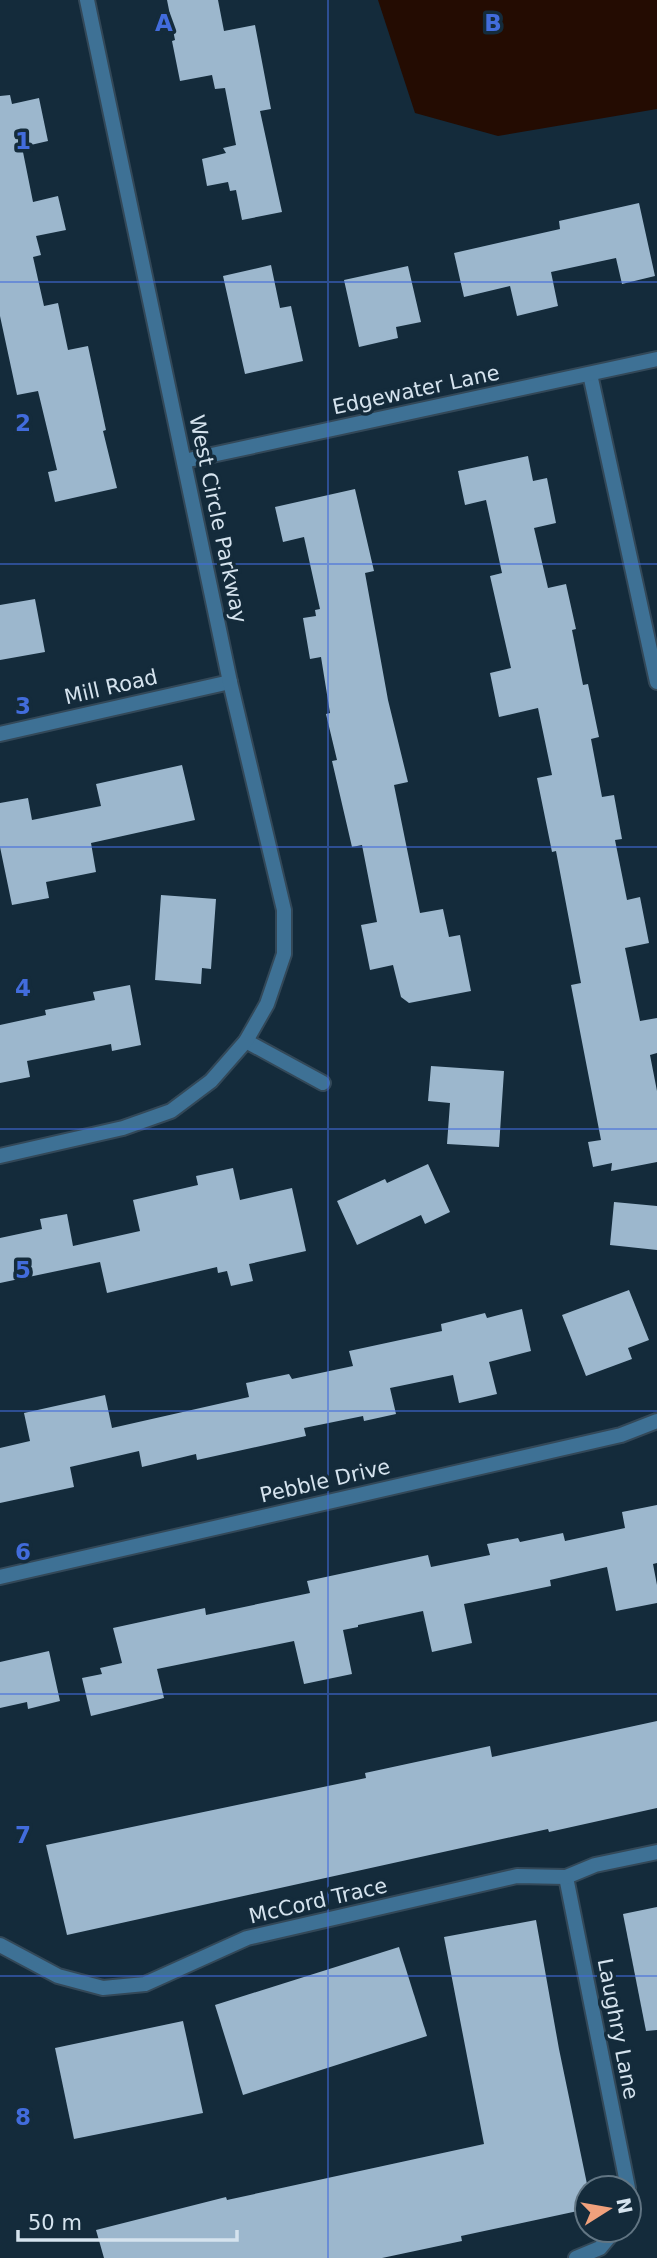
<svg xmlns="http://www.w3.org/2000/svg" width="657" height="2258" viewBox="0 0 657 2258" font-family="'DejaVu Sans',sans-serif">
<rect width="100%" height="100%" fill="#142b3b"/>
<!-- water -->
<path fill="#240c02" d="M 378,0 L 657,0 L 657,109 L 498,136 L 415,113 Z"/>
<!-- building -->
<g fill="#9cb7cd">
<path d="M 167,0 L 218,0 L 224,31 L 255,25 L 271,109 L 260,111 L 282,212 L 242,220 L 236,190 L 230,191 L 228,182 L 207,186 L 202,159 L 226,153 L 223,148 L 236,145 L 225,88 L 215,89 L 212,75 L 180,81 L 172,41 L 175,40 Z"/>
<path d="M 10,95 L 12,104 L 39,98 L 48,141 L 22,147 L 33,202 L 58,196 L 66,230 L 36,236 L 41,255 L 33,257 L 44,306 L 58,303 L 68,350 L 88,346 L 106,430 L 103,431 L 117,488 L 55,502 L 48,472 L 57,470 L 38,391 L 17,395 L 0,316 L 0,96 Z"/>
<path d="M 639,203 L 655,276 L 622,284 L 616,258 L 551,272 L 558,306 L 517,316 L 510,286 L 464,297 L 454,253 L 560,229 L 559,221 Z"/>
<path d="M 271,265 L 280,308 L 291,306 L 303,361 L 245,374 L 223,276 Z"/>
<path d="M 408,266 L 421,322 L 396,327 L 398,338 L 359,347 L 344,280 Z"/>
<path d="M 528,456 L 533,481 L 547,478 L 556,523 L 534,528 L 548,588 L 566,584 L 576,629 L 572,630 L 583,685 L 588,684 L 599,737 L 591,739 L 602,797 L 614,795 L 622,839 L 615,840 L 627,900 L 640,897 L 649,943 L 625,948 L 640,1021 L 657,1018 L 657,1053 L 650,1055 L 657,1091 L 657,1162 L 611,1171 L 612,1163 L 593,1167 L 588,1142 L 601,1140 L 571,985 L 581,983 L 556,851 L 552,852 L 537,778 L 552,775 L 538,708 L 499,717 L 490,673 L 511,668 L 490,576 L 502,573 L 486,500 L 465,505 L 458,471 Z"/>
<path d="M 355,489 L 374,571 L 365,573 L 388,700 L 408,782 L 394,785 L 420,913 L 443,909 L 449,937 L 460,935 L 471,991 L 409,1003 L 401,997 L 393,965 L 370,970 L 361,925 L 377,922 L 362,845 L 352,847 L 332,761 L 337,760 L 326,714 L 330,713 L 321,657 L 310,659 L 303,618 L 316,616 L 315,610 L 320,609 L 304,537 L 283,542 L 275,507 Z"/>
<path d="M 35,599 L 45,652 L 0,660 L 0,605 Z"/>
<path d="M 182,765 L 195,820 L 91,843 L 96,872 L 46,882 L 49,898 L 12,905 L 0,847 L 0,803 L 28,798 L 32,820 L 101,806 L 96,784 Z"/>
<path d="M 161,895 L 216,899 L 211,969 L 202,968 L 201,984 L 155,980 Z"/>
<path d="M 130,985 L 141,1045 L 112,1051 L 111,1044 L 27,1061 L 30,1077 L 0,1083 L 0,1025 L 46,1015 L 45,1010 L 95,1000 L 93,992 Z"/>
<path d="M 431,1066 L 504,1071 L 499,1147 L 447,1144 L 450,1103 L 428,1101 Z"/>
<path d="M 428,1164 L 450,1212 L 425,1224 L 421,1215 L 357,1245 L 337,1201 L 385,1179 L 387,1183 Z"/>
<path d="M 233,1168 L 240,1200 L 292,1188 L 306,1251 L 249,1264 L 253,1281 L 231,1286 L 227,1271 L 218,1273 L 217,1267 L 107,1293 L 100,1262 L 0,1283 L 0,1238 L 42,1229 L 40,1219 L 67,1214 L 73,1246 L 140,1231 L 133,1200 L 198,1185 L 196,1176 Z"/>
<path d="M 614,1202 L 657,1206 L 657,1250 L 610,1245 Z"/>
<path d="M 629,1290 L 649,1340 L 628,1348 L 632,1359 L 586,1376 L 562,1315 Z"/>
<path d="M 522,1309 L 531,1351 L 489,1362 L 497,1394 L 459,1403 L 453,1375 L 390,1388 L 396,1414 L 364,1421 L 363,1416 L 304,1428 L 306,1436 L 197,1460 L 196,1454 L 142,1467 L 139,1451 L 70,1467 L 74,1487 L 0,1503 L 0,1448 L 30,1441 L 24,1413 L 105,1395 L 112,1428 L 249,1397 L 246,1383 L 289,1374 L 292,1379 L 353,1366 L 349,1351 L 442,1331 L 441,1324 L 485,1313 L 487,1318 Z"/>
<path d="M 657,1505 L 657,1563 L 653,1564 L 657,1585 L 657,1603 L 616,1611 L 607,1567 L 550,1580 L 551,1586 L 464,1604 L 472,1643 L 432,1652 L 423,1611 L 358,1625 L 358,1627 L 343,1630 L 352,1674 L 304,1684 L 294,1641 L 157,1669 L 164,1698 L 91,1716 L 82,1678 L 102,1674 L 100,1668 L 122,1663 L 113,1628 L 205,1608 L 206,1615 L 310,1593 L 307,1581 L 428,1555 L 431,1567 L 490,1555 L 487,1544 L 518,1538 L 520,1542 L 563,1533 L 565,1541 L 625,1528 L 622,1512 Z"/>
<path d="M 49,1651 L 60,1701 L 28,1709 L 27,1702 L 0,1708 L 0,1662 Z"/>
<path d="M 657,1721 L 657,1808 L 549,1832 L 548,1829 L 67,1935 L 46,1845 L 366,1778 L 365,1773 L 490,1746 L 492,1757 Z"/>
<path d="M 657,1907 L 657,2030 L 646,2031 L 623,1914 Z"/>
<path d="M 536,1920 L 559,2049 L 587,2184 L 587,2209 L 461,2236 L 462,2241 L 382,2258 L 104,2258 L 96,2230 L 226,2197 L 227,2200 L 484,2144 L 444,1937 Z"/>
<path d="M 399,1947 L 427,2036 L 243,2095 L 215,2005 Z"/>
<path d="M 183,2021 L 203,2113 L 74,2139 L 55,2048 Z"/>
</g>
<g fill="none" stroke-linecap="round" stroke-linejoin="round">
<!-- minor casing -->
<g stroke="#334858" stroke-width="18">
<g id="minor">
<path d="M 590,374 L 657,682"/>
<path d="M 184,461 L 657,359"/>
<path d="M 0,734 L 230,682"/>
<path d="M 246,1041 L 323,1083"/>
<path d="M 0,1156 L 123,1128 L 171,1111 L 211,1081 L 246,1041 L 267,1004 L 284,954 L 284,910 L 230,682 L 87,0"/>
<path d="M 0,1577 L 621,1435 L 657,1421"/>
<path d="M 566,1877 L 628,2188"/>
<path d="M 0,1945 L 58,1976 L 103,1988 L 145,1984 L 247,1938 L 517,1876 L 566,1877 L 595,1865 L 657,1852"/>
<path d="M 576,2258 L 600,2248 L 615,2230"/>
</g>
</g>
<!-- minor -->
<use href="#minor" stroke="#3e7195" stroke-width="14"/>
</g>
<!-- grid -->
<path fill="none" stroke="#426cdc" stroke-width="2" stroke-opacity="0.55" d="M 328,0 L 328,2258M 0,282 L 657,282M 0,564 L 657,564M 0,847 L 657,847M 0,1129 L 657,1129M 0,1411 L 657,1411M 0,1694 L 657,1694M 0,1976 L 657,1976"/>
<g text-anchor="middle" stroke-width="7" stroke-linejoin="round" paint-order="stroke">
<!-- street labels -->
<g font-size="21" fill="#d5e3ee" stroke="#142b3b">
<text transform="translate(416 390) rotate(-12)" y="7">Edgewater Lane</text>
<text transform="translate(218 519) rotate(78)" y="7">West Circle Parkway</text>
<text transform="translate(111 687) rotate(-13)" y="7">Mill Road</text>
<text transform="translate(325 1481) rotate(-13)" y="7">Pebble Drive</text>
<text transform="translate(318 1901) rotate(-13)" y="7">McCord Trace</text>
<text transform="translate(618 2029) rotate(79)" y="7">Laughry Lane</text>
</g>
</g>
<g font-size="23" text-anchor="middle" font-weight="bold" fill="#426cdc" stroke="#142b3b" stroke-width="7" stroke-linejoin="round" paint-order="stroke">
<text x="164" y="31">A</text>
<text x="493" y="31">B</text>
<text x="23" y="149">1</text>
<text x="23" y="431">2</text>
<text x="23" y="714">3</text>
<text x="23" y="996">4</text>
<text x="23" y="1278">5</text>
<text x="23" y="1560">6</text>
<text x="23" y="1843">7</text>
<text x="23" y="2125">8</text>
</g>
<!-- north arrow -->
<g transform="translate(608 2209) rotate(79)"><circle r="33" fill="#142b3b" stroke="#617583" stroke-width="2"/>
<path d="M0-5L12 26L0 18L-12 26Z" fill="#f1a17c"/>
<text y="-10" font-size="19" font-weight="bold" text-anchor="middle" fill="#d5e3ee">N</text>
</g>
<!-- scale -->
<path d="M18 2230v10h219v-10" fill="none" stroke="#d5e3ee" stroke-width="3.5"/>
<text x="28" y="2230" font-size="21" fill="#d5e3ee" stroke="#142b3b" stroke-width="5" paint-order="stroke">50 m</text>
</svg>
